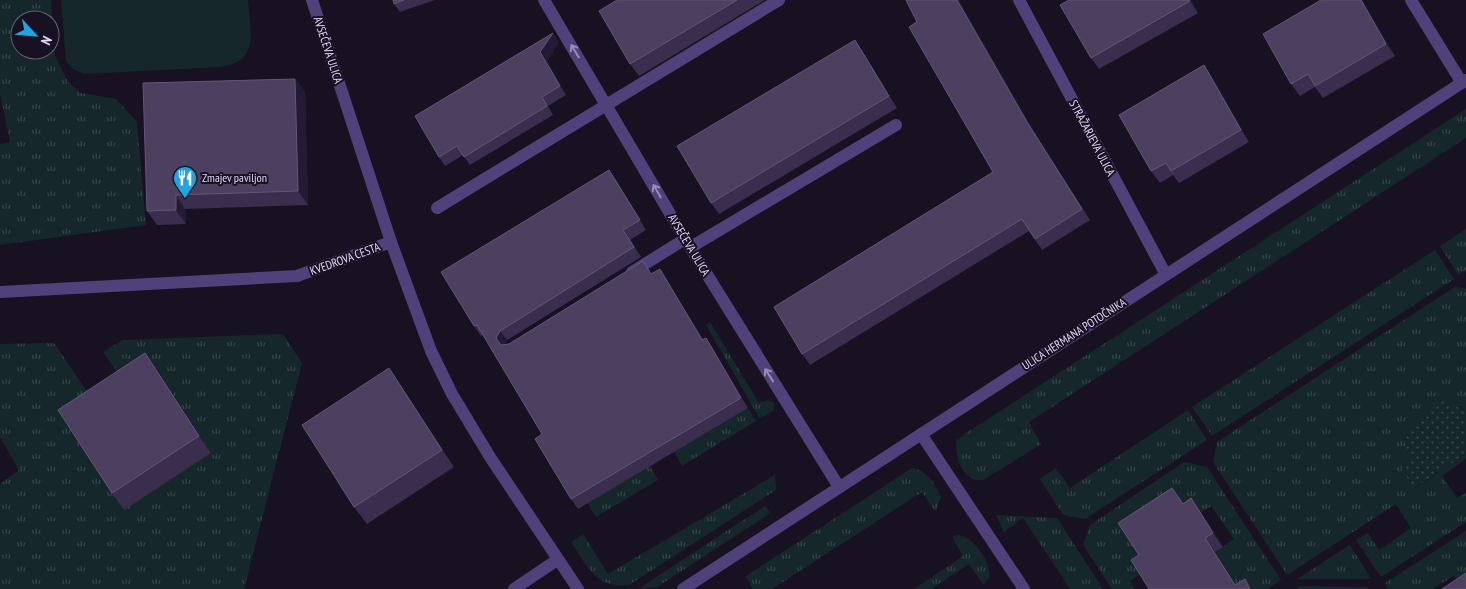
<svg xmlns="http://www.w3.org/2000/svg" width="1466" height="589" viewBox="0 0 1466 589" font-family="'PT Sans Narrow',sans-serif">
<defs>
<pattern id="grass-tufts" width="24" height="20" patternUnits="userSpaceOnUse" patternTransform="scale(1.25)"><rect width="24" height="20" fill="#15272b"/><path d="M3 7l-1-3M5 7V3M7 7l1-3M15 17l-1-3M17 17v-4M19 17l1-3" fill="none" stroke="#37464a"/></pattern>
<pattern id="park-dots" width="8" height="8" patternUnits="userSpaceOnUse" patternTransform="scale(1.25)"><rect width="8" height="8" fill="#15272b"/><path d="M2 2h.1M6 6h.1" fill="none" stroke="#37464a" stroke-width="1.8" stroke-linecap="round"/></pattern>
</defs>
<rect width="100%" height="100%" fill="#171122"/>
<!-- grass -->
<g fill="url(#grass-tufts)" fill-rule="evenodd">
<path d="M 0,0 L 51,0 L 55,56 L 68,82 L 81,93 L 116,99 L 137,122 L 146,225 L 0,245 L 0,144 L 10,142 L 0,93 ZM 20,20 L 50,20 L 50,50 L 20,50 Z"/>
<path d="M 1466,109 L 1466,138 L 1029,422 L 1041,444 L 985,479 C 964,486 953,455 957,439 Z"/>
<path d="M 1466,229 L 1466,270 L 1458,275 L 1440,246 Z"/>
<path d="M 1435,250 L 1454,279 L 1212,436 L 1192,407 Z"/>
<path d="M 1456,286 L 1466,289 L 1466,411 L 1458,406 L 1412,458 L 1415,488 L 1466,454 L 1466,459 L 1442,476 L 1457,498 L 1466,493 L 1466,522 L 1381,577 L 1356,540 L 1368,533 L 1379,550 L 1411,528 L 1396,504 L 1287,575 L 1213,462 L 1217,442 Z"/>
<path d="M 710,322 L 759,403 L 768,400 L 774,403 L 774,410 L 760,419 L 706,325 Z"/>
<path d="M 283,334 L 302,363 L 244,589 L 0,589 L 0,484 L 19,470 L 0,437 L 0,344 L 54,343 L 99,409 L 129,389 L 103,352 L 123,340 Z"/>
<path d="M 748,408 L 756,421 L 682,466 L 674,451 Z"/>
<path d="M 1188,410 L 1207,440 L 1085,519 L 1063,515 L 1040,479 L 1056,468 L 1070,488 Z"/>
<path d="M 1184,462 L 1207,467 L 1281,580 L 1267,589 L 1239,589 L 1215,552 L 1234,539 L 1211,506 L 1192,518 L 1182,502 L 1148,569 L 1130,581 L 1135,589 L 1112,589 L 1083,545 L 1090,525 Z"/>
<path d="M 650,466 L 658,480 L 596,517 L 587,503 Z"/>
<path d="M 912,468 C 929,472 934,482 941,497 L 936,510 L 935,511 L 922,492 L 772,589 L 753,589 L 746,576 Z"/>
<path d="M 775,475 L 776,490 L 629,585 C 595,589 588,566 571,542 L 583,534 L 608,574 Z"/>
<path d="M 765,506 L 771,513 L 657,587 L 638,589 Z"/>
<path d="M 996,515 L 1057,518 L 1103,589 L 1070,589 L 1023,518 L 1004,532 Z"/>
<path d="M 1466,531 L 1466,589 L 1462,589 L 1454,576 L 1432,589 L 1388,589 L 1385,583 Z"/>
<path d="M 957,535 C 973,535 992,563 989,578 L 983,584 L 969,564 L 931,589 L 914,589 L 963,556 L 952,537 Z"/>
<path d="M 1350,545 L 1371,578 L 1369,579 L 1297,579 Z"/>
<path d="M 1300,586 L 1367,587 L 1368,589 L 1296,589 Z"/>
</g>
<!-- park -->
<path fill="url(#park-dots)" d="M 1444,400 L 1466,411 L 1466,454 L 1414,488 L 1401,468 L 1412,458 L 1405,447 L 1405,435 Z"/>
<!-- garden -->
<path fill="#15272b" d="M 61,0 L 248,0 C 250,33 261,61 220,67 L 84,74 L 73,69 L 66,61 Z"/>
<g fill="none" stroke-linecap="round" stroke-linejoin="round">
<!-- minor -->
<g stroke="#4f427a" stroke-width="12">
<path d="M 312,0 L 391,242 L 431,351 L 452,394 L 490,457 L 578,589"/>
<path d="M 544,0 L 685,239 L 839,487"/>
<path d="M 1019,0 L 1166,275"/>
<path d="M 1411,0 L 1462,83"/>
<path d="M 437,208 L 779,0"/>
<path d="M 691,247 L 896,125"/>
<path d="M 632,272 L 685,239"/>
<path d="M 0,292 L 297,276 L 391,242"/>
<path d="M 921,434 L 1024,589"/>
<path d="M 514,589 L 557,560"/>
<path d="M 683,589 L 1466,80"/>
</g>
</g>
<!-- wall -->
<g fill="#3a2d4d">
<path d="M 393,0 L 435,0 L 400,12 L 394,4 Z"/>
<path d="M 617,0 L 765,0 L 639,76 L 630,64 Z"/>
<path d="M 1069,0 L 1191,0 L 1198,13 L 1099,69 L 1091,58 Z"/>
<path d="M 1362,0 L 1395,56 L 1323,98 L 1315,87 L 1300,96 L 1291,84 Z"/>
<path d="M 553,33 L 559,42 L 547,61 L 566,95 L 548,106 L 553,115 L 470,165 L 463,155 L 445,166 L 439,157 Z"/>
<path d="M 863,52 L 897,108 L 719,214 L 711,203 Z"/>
<path d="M 1204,65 L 1212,77 L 1249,142 L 1179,183 L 1173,175 L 1160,183 L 1151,171 Z"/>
<path d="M 295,79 L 305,92 L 308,205 L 185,209 L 186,224 L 157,225 L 147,211 Z"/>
<path d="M 1035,133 L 1090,220 L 1042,250 L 1029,231 L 810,365 L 802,354 Z"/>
<path d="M 616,180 L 646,230 L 630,240 L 641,257 L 507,340 L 504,345 L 509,344 L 652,274 L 666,279 L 703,339 L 712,347 L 748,408 L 578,509 L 571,499 L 542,434 L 483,335 L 481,336 L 474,326 Z"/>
<path d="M 145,353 L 211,453 L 124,510 L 112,493 Z"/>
<path d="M 401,386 L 454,467 L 367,524 L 354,507 Z"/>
<path d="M 1183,504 L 1201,512 L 1223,547 L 1215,552 L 1236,585 L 1252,589 L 1131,560 L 1139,555 Z"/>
</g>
<!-- shaded-wall -->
<g fill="#241a34">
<path d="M 957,0 L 959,0 L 1035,133 L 1090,220 L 1027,122 Z"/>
<path d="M 1189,0 L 1191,0 L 1198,13 Z"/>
<path d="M 1361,0 L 1362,0 L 1395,56 L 1386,44 Z"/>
<path d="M 553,33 L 559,42 L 547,61 L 566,95 L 560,86 L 540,52 Z"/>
<path d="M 855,40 L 863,52 L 897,108 L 889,96 Z"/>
<path d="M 1204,65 L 1212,77 L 1249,142 L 1241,130 Z"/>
<path d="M 295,79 L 305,92 L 308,205 L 298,191 Z"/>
<path d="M 609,170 L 616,180 L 646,230 L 640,220 Z"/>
<path d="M 176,195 L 185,209 L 186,224 L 176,210 Z"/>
<path d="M 660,269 L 708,349 L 702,340 Z"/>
<path d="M 500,331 L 507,340 L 503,348 L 496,338 Z"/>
<path d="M 706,338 L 712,347 L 748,408 L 741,398 Z"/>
<path d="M 145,353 L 157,370 L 211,453 L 199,436 Z"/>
<path d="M 389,368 L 401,386 L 454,467 L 442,450 Z"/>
<path d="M 1191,498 L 1201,512 L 1223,547 L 1213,533 Z"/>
<path d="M 1205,538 L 1215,552 L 1239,589 L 1238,589 Z"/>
</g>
<!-- building -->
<g fill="#4c3f5f" stroke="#635778">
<path d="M 393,0 L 404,0 L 394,4 Z"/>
<path d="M 617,0 L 737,0 L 630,64 L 599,11 Z"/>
<path d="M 906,0 L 957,0 L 1027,122 L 1082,209 L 1035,239 L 1022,219 L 802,354 L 774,307 L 993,172 L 909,27 L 917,22 Z"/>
<path d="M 1069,0 L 1189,0 L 1190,1 L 1091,58 L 1060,5 Z"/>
<path d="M 1321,0 L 1361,0 L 1386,44 L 1315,86 L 1308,74 L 1291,84 L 1263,34 Z"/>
<path d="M 553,33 L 540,52 L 560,86 L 542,97 L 547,106 L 464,157 L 457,146 L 439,157 L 415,116 Z"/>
<path d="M 855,40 L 889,96 L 711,203 L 677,146 Z"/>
<path d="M 1204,65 L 1241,130 L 1171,171 L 1166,163 L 1151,171 L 1119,115 Z"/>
<path d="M 295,79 L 298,191 L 176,195 L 176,210 L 147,211 L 143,83 Z"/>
<path d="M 609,170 L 640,220 L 623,230 L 634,247 L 500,331 L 496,338 L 501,345 L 509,344 L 643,261 L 651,274 L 660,269 L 702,340 L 706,338 L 741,398 L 571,499 L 535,439 L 542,434 L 477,325 L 474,326 L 441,272 Z"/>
<path d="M 145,353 L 199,436 L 112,493 L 58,410 Z"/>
<path d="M 389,368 L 442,450 L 354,507 L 302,425 Z"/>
<path d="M 1172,488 L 1183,504 L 1191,498 L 1213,533 L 1205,538 L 1235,585 L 1245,579 L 1250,589 L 1149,589 L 1131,560 L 1139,555 L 1118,523 Z"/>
<path d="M 1466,573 L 1466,589 L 1442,589 Z"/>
</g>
<!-- one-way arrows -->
<defs><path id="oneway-shaft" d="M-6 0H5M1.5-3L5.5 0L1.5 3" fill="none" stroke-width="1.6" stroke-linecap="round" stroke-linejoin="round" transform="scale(1.25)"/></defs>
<g stroke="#988cba">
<use href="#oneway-shaft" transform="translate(575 51) rotate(-121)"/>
<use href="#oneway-shaft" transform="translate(657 191) rotate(-120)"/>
<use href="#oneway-shaft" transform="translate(769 375) rotate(-122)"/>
</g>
<!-- icons -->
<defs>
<g id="restaurant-pin" transform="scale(1.25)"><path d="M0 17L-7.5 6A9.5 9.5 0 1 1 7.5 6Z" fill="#1fa5dd" stroke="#171122"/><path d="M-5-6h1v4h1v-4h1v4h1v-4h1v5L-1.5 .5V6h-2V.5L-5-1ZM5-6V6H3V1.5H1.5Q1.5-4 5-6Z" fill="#fff"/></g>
</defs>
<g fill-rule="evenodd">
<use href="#restaurant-pin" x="185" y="178"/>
</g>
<g text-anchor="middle" stroke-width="4" stroke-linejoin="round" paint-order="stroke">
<!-- street labels -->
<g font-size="12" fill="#e2d7f9" stroke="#171122">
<text transform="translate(328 50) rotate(72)" y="4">AVSEČEVA ULICA</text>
<text transform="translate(1092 138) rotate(62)" y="4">STRAŽARJEVA ULICA</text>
<text transform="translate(689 245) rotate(59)" y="4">AVSEČEVA ULICA</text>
<text transform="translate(345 259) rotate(-20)" y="4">KVEDROVA CESTA</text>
<text transform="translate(1074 334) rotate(-33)" y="4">ULICA HERMANA POTOČNIKA</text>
</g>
<!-- poi labels -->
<g font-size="12" fill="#e2d7f9" stroke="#171122" text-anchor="start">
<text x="202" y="182">Zmajev paviljon</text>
</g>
</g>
<!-- north arrow -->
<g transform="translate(35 35) rotate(116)"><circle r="24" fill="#171122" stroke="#686078"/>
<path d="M0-4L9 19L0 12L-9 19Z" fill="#1fa5dd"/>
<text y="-8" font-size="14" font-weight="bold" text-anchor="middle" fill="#e2d7f9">N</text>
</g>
</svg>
